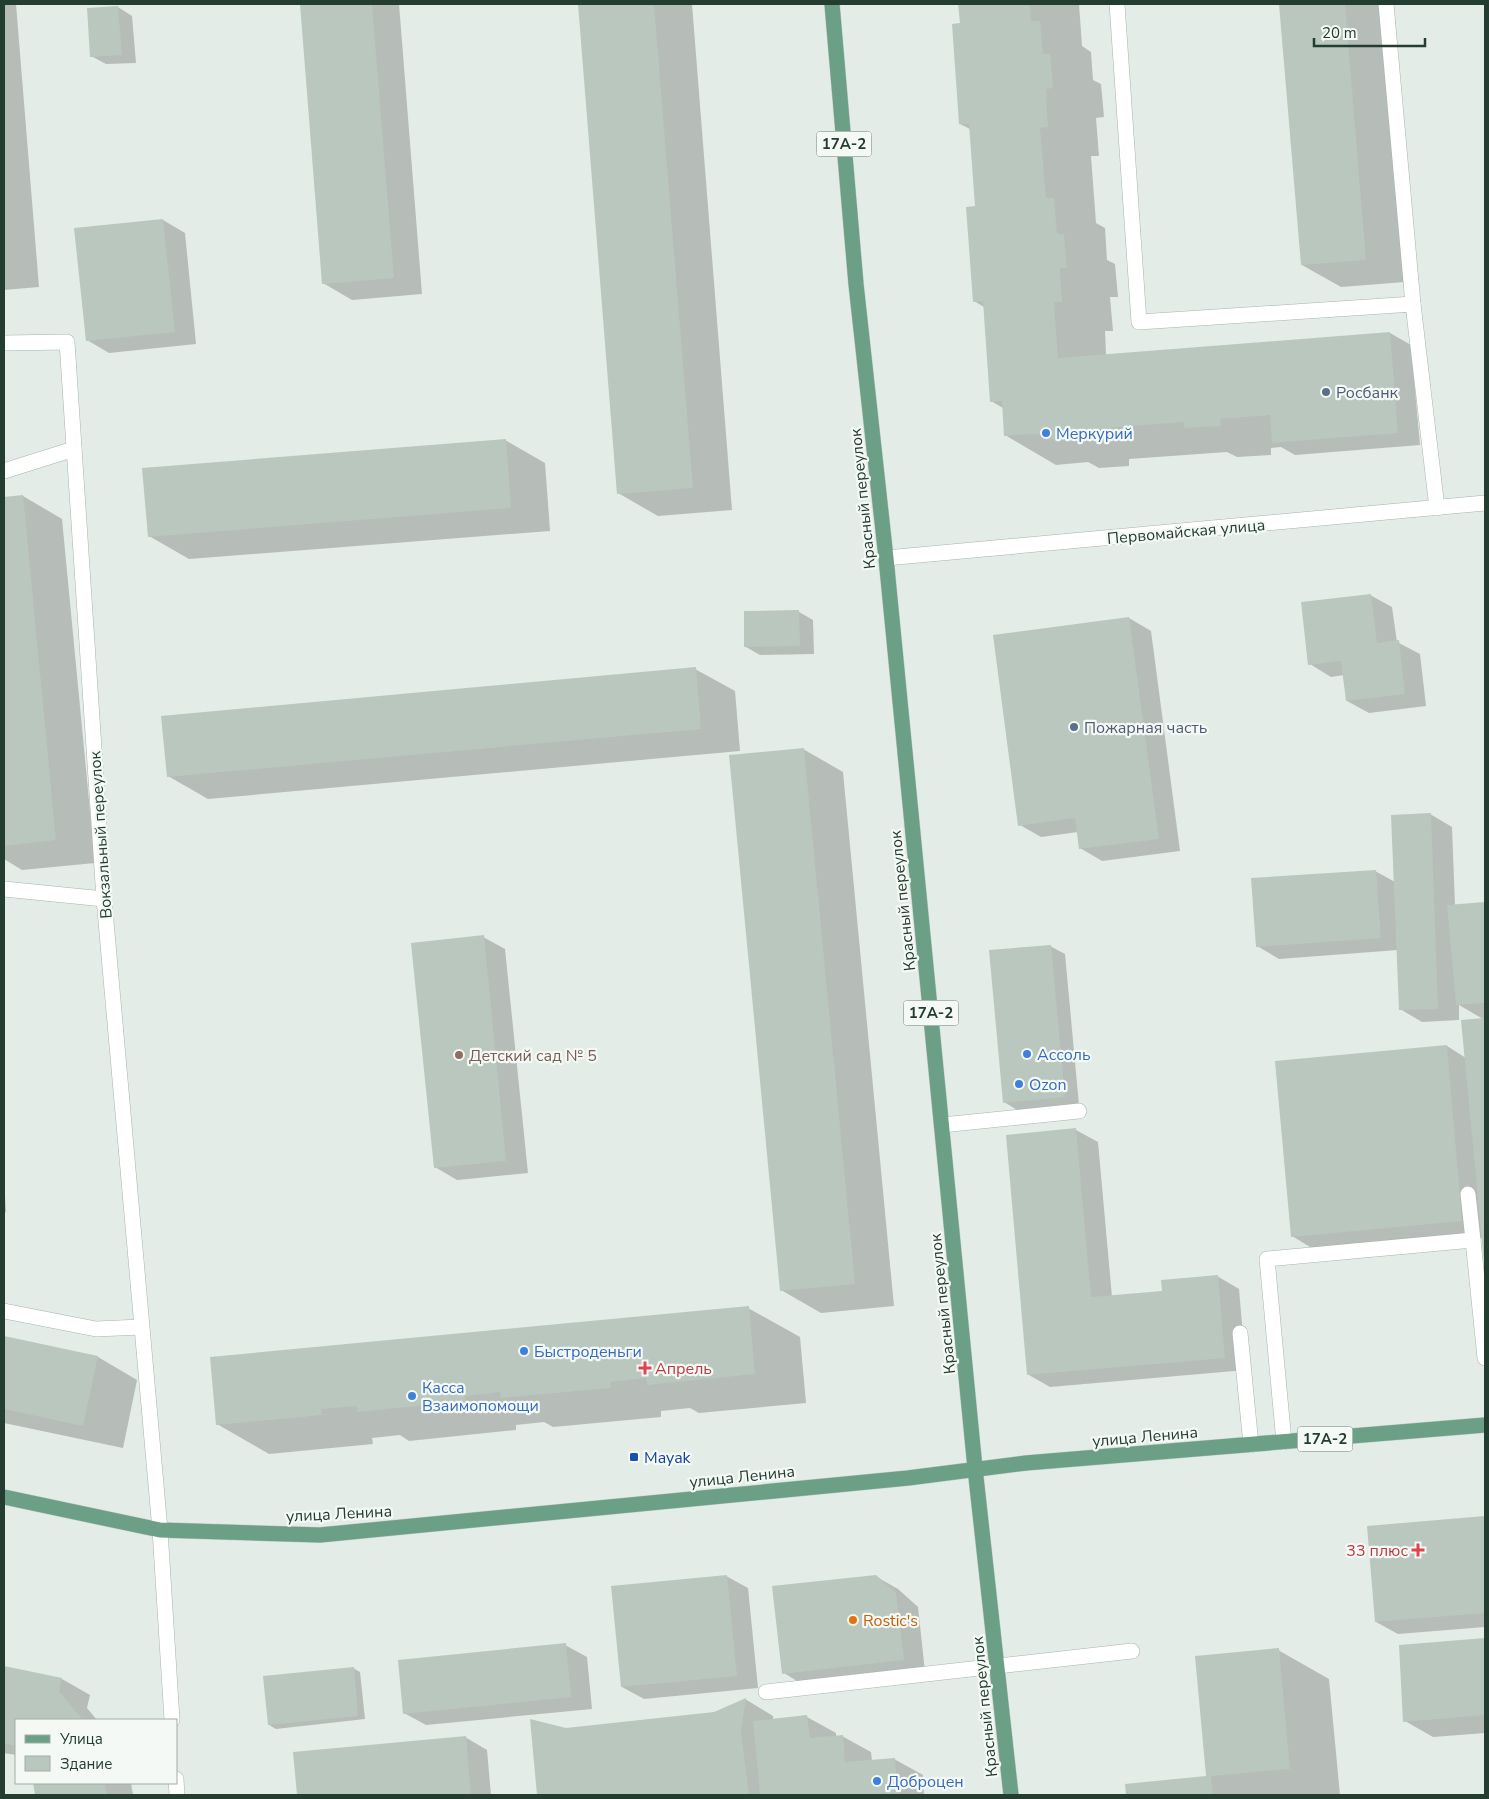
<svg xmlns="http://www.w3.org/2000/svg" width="1489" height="1799" viewBox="0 0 1489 1799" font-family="'Nunito Sans',sans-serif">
<rect width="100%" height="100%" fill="#e4ece7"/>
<!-- shadow -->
<g fill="#0003">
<path d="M 4,4 L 16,4 L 39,287 L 4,290 Z"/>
<path d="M 301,4 L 399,4 L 422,294 L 352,300 L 323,283 Z"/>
<path d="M 579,4 L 692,4 L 732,510 L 658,516 L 618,493 Z"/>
<path d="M 960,4 L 1079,4 L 1082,46 L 1091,52 L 1093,80 L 1101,84 L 1104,117 L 1096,118 L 1099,156 L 1091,156 L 1096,223 L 1105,228 L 1107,260 L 1115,264 L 1118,297 L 1110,297 L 1113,331 L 1105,331 L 1106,355 L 1390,333 L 1411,345 L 1420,445 L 1295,455 L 1281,447 L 1271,448 L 1271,455 L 1237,457 L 1227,452 L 1129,459 L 1129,466 L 1099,468 L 1088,462 L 1056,465 L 1005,435 L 1003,408 L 991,401 L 984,307 L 974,301 L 976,207 L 970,129 L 960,124 L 961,24 Z"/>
<path d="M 1280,4 L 1382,4 L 1405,282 L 1341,287 L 1302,265 Z"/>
<path d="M 118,7 L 132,16 L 136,63 L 106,64 L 91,56 Z"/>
<path d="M 163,220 L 185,233 L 196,344 L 109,353 L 87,340 Z"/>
<path d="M 505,440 L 545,463 L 550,531 L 189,559 L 149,536 Z"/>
<path d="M 23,496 L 62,519 L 95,863 L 22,870 L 4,859 L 4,498 Z"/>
<path d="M 1370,595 L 1392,607 L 1397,642 L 1420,654 L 1426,706 L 1369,713 L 1347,701 L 1344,675 L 1331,677 L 1310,664 Z"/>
<path d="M 799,612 L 813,620 L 814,654 L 760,655 L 746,647 Z"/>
<path d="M 1129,618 L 1151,631 L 1180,851 L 1102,861 L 1080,848 L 1078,832 L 1041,837 L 1020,825 Z"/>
<path d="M 695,669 L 735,691 L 740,751 L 208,799 L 168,776 Z"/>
<path d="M 803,749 L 843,772 L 894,1306 L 821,1313 L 781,1290 Z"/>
<path d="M 1430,814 L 1452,827 L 1455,906 L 1485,903 L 1485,1263 L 1483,1238 L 1320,1253 L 1292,1236 L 1447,1046 L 1466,1058 L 1483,1019 L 1459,1005 L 1459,1020 L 1422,1022 L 1400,1009 L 1398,950 L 1279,959 L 1257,946 L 1375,871 L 1395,882 Z"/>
<path d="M 483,937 L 505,949 L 528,1173 L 457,1180 L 435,1167 Z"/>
<path d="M 1050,946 L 1065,954 L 1079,1105 L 1019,1111 L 1004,1102 Z"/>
<path d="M 1076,1130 L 1098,1142 L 1112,1297 L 1163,1292 L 1217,1276 L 1239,1289 L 1246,1370 L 1050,1387 L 1029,1375 Z"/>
<path d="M 4,1180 L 6,1212 L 4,1213 Z"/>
<path d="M 748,1308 L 800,1337 L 806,1403 L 699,1413 L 690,1408 L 661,1411 L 661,1417 L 553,1427 L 544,1422 L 516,1425 L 516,1430 L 409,1441 L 400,1435 L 372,1438 L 373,1444 L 269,1454 L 217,1424 Z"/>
<path d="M 4,1337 L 98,1357 L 137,1380 L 123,1448 L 4,1423 Z"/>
<path d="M 1485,1517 L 1485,1627 L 1398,1634 L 1376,1622 L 1368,1527 Z"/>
<path d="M 726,1576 L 748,1588 L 758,1688 L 644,1699 L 622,1687 Z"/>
<path d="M 875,1576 L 898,1589 L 918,1607 L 925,1672 L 805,1686 L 784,1673 Z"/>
<path d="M 1485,1639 L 1485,1733 L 1433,1737 L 1405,1721 L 1400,1646 Z"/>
<path d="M 565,1645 L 587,1657 L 592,1709 L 426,1725 L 404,1713 Z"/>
<path d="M 1278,1650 L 1329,1679 L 1340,1795 L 1127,1795 L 1126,1785 L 1207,1777 Z"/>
<path d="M 4,1667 L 62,1679 L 90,1695 L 87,1708 L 97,1720 L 16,1720 L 16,1755 L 4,1753 Z"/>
<path d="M 353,1668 L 360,1672 L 365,1719 L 276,1729 L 269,1725 Z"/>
<path d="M 745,1699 L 773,1716 L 773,1720 L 807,1717 L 836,1733 L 836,1736 L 842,1736 L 871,1752 L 872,1761 L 894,1759 L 923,1775 L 924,1795 L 538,1795 L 531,1721 L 566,1729 L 714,1714 Z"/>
<path d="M 465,1737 L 487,1750 L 491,1795 L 299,1795 L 295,1753 Z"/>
<path d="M 35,1783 L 131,1783 L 133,1795 L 36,1795 Z"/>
</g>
<!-- building -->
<g fill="#b9c7bf">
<path d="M 300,4 L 372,4 L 394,278 L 322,284 Z"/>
<path d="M 578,4 L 654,4 L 693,488 L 617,494 Z"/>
<path d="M 958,4 L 1030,4 L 1031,21 L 1040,21 L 1043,54 L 1050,54 L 1053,88 L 1046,89 L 1048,127 L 1040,128 L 1046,198 L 1054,198 L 1057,234 L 1064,234 L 1067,268 L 1060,268 L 1062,302 L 1054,302 L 1058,358 L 1390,332 L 1398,433 L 1272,443 L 1270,415 L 1220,419 L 1221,426 L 1184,428 L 1184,422 L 1078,430 L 1078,437 L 1046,440 L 1046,433 L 1004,436 L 1002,401 L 990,402 L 983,301 L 973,302 L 966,207 L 975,206 L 969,124 L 959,124 L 952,24 L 960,23 Z"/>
<path d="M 1279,4 L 1345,4 L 1366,260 L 1301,265 Z"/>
<path d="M 118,6 L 122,55 L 90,57 L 87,8 Z"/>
<path d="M 163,219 L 175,332 L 86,341 L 74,228 Z"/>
<path d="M 506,439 L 511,508 L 148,537 L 142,468 Z"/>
<path d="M 23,495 L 56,840 L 4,846 L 4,497 Z"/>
<path d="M 1371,594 L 1377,643 L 1399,640 L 1405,694 L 1346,701 L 1341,661 L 1308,665 L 1301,602 Z"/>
<path d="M 799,610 L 800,646 L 744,647 L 744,611 Z"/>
<path d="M 1129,617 L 1159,839 L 1079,849 L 1075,818 L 1018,826 L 993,635 Z"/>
<path d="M 696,667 L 701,729 L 167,777 L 161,716 Z"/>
<path d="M 804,748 L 855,1284 L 780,1291 L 729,755 Z"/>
<path d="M 1431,813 L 1438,1009 L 1399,1010 L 1391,815 Z"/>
<path d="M 1376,870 L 1381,938 L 1256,947 L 1251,878 Z"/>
<path d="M 1485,902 L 1485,1003 L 1456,1005 L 1447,905 Z"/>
<path d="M 484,935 L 506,1161 L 434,1168 L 411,943 Z"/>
<path d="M 1051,945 L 1065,1097 L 1003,1103 L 989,950 Z"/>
<path d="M 1485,1018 L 1485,1263 L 1484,1263 L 1461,1020 Z"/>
<path d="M 1447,1045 L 1462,1221 L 1291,1237 L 1275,1061 Z"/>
<path d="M 1076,1128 L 1091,1297 L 1162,1291 L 1161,1280 L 1218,1275 L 1225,1358 L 1027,1375 L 1006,1135 Z"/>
<path d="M 749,1306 L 755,1374 L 647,1385 L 646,1378 L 610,1382 L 611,1388 L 501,1398 L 500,1392 L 465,1396 L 465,1401 L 357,1412 L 357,1406 L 321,1409 L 322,1415 L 216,1425 L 210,1357 Z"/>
<path d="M 4,1336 L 98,1356 L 83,1426 L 4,1409 Z"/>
<path d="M 1485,1516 L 1485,1613 L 1375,1622 L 1367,1526 Z"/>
<path d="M 727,1575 L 737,1676 L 621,1687 L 611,1586 Z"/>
<path d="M 876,1575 L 896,1593 L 904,1660 L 782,1674 L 772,1586 Z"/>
<path d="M 1485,1638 L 1485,1715 L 1403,1722 L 1399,1645 Z"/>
<path d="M 566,1643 L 571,1697 L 403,1714 L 398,1660 Z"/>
<path d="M 1279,1648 L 1290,1769 L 1211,1776 L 1213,1795 L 1126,1795 L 1125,1784 L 1206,1776 L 1195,1656 Z"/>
<path d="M 4,1666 L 62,1678 L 59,1691 L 83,1720 L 16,1720 L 16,1746 L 4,1743 Z"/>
<path d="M 354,1667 L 358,1716 L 268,1725 L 263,1676 Z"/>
<path d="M 746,1698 L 741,1732 L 749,1795 L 537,1795 L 530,1719 L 566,1728 L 714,1712 Z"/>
<path d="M 807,1715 L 810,1738 L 843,1735 L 845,1762 L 895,1758 L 898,1795 L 760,1795 L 753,1721 Z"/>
<path d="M 466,1736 L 471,1795 L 297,1795 L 293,1752 Z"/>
<path d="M 33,1783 L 105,1783 L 107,1795 L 35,1795 Z"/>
</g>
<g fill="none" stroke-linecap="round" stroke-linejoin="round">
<!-- minor casing -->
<g stroke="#a7b4ad" stroke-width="16">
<g id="minor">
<path d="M 1117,4 L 1139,322 L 1413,304 L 1437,508"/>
<path d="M 1386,4 L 1413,304"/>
<path d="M 4,343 L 67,342 L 104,899 L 160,1530 L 172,1720"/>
<path d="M 4,471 L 74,449"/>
<path d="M 886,558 L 1485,503"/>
<path d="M 4,889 L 104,899"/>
<path d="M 942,1125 L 1079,1111"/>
<path d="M 1468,1194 L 1473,1240"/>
<path d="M 4,1311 L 96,1329 L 141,1327"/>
<path d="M 1240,1333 L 1251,1445"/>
<path d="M 1284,1442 L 1267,1259 L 1473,1240 L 1485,1358"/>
<path d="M 766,1692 L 1132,1651"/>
<path d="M 176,1779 L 177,1795"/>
</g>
</g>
<!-- major casing -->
<g stroke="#c2c9c5" stroke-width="16">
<g id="major">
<path d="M 832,4 L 856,284 L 886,558 L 975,1468 L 1011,1795"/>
<path d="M 4,1497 L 160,1530 L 320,1535 L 908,1478 L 1026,1463 L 1485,1425"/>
</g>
</g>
<!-- minor -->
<use href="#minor" stroke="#fff" stroke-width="15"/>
<!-- major -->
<use href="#major" stroke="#6b9f86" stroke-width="15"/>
</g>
<!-- markers -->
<g fill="#5c6f8a" stroke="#f4f9f5" stroke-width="2">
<circle cx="1326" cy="392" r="5"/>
<circle cx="1074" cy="727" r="5"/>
</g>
<g fill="#3f7fe0" stroke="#f4f9f5" stroke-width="2">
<circle cx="1046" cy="433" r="5"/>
<circle cx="1027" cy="1054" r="5"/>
<circle cx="1019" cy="1084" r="5"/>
<circle cx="524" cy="1351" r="5"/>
<circle cx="412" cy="1396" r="5"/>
<circle cx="877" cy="1781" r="5"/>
</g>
<circle fill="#8d6e63" stroke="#f4f9f5" stroke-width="2" cx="459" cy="1055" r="5"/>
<g fill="#e0444e" stroke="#f4f9f5" stroke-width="2">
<path d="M642.5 1360.5h5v5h5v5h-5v5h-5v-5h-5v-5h5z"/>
<path d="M1415.5 1542.5h5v5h5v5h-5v5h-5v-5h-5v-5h5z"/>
</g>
<rect fill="#1a4fb4" stroke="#f4f9f5" stroke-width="2" x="629" y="1452" width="10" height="10" rx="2.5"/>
<circle fill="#e8710a" stroke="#f4f9f5" stroke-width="2" cx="853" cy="1620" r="5"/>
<g text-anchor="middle" stroke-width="4.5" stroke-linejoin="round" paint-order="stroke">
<!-- shield labels -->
<g fill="#f4f9f5" stroke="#62756c" stroke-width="1">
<rect x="816.5" y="131.5" width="55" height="25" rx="4"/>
<rect x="903.5" y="1000.5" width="55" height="25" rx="4"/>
<rect x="1297.5" y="1426.5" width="55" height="25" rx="4"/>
</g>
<g font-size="15" font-weight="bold" fill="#243d31">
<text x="844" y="149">17А-2</text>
<text x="931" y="1018">17А-2</text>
<text x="1325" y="1444">17А-2</text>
</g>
<!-- service labels -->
<g font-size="16" fill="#4e5e75" stroke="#f4f9f5" text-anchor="start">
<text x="1336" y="398">Росбанк</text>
<text x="1084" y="733">Пожарная часть</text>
</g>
<!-- shop labels -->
<g font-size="16" fill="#366cbe" stroke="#f4f9f5" text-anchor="start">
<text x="1056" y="439">Меркурий</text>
<text x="1037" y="1060">Ассоль</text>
<text x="1029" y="1090">Ozon</text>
<text x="534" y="1357">Быстроденьги</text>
<text x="422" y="1393">Касса<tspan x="422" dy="18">Взаимопомощи</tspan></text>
<text x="887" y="1787">Доброцен</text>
</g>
<!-- street labels -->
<g font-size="16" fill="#243d31" stroke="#f4f9f5">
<text transform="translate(862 499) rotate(-96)" y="6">Красный переулок</text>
<text transform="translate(1186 531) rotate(-5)" y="6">Первомайская улица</text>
<text transform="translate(100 835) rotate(-94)" y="6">Вокзальный переулок</text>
<text transform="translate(902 901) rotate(-96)" y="6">Красный переулок</text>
<text transform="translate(942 1304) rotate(-96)" y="6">Красный переулок</text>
<text transform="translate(1145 1436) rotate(-5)" y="6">улица Ленина</text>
<text transform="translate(742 1476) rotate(-6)" y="6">улица Ленина</text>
<text transform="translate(339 1513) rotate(-3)" y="6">улица Ленина</text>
<text transform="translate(984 1707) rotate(-96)" y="6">Красный переулок</text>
</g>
<!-- education labels -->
<g font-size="16" fill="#785e54" stroke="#f4f9f5" text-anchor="start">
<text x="469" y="1061">Детский сад № 5</text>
</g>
<!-- health labels -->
<g font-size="16" fill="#be3a42" stroke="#f4f9f5" text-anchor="start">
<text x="655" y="1374">Апрель</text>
<text x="1408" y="1556" text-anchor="end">33 плюс</text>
</g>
<!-- transit labels -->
<g font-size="16" fill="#164399" stroke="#f4f9f5" text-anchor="start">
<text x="644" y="1463">Mayak</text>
</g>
<!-- food labels -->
<g font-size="16" fill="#c56008" stroke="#f4f9f5" text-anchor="start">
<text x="863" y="1626">Rostic's</text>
</g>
</g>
<!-- border -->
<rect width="1489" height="1799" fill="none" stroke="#243d31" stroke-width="10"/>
<!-- legend -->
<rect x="15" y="1719" width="162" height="65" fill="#f4f9f5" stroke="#a1aea7"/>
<rect x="25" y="1735" width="25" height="8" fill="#6b9f86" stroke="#a1aea7"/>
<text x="60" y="1744" font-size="15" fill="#243d31">Улица</text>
<rect x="25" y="1756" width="25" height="15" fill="#b9c7bf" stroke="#a1aea7"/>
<text x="60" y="1769" font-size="15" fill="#243d31">Здание</text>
<!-- scale -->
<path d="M1314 38v8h111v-8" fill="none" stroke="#243d31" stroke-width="2.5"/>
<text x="1322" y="38" font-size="15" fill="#243d31" stroke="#f4f9f5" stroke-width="4" paint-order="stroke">20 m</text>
</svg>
